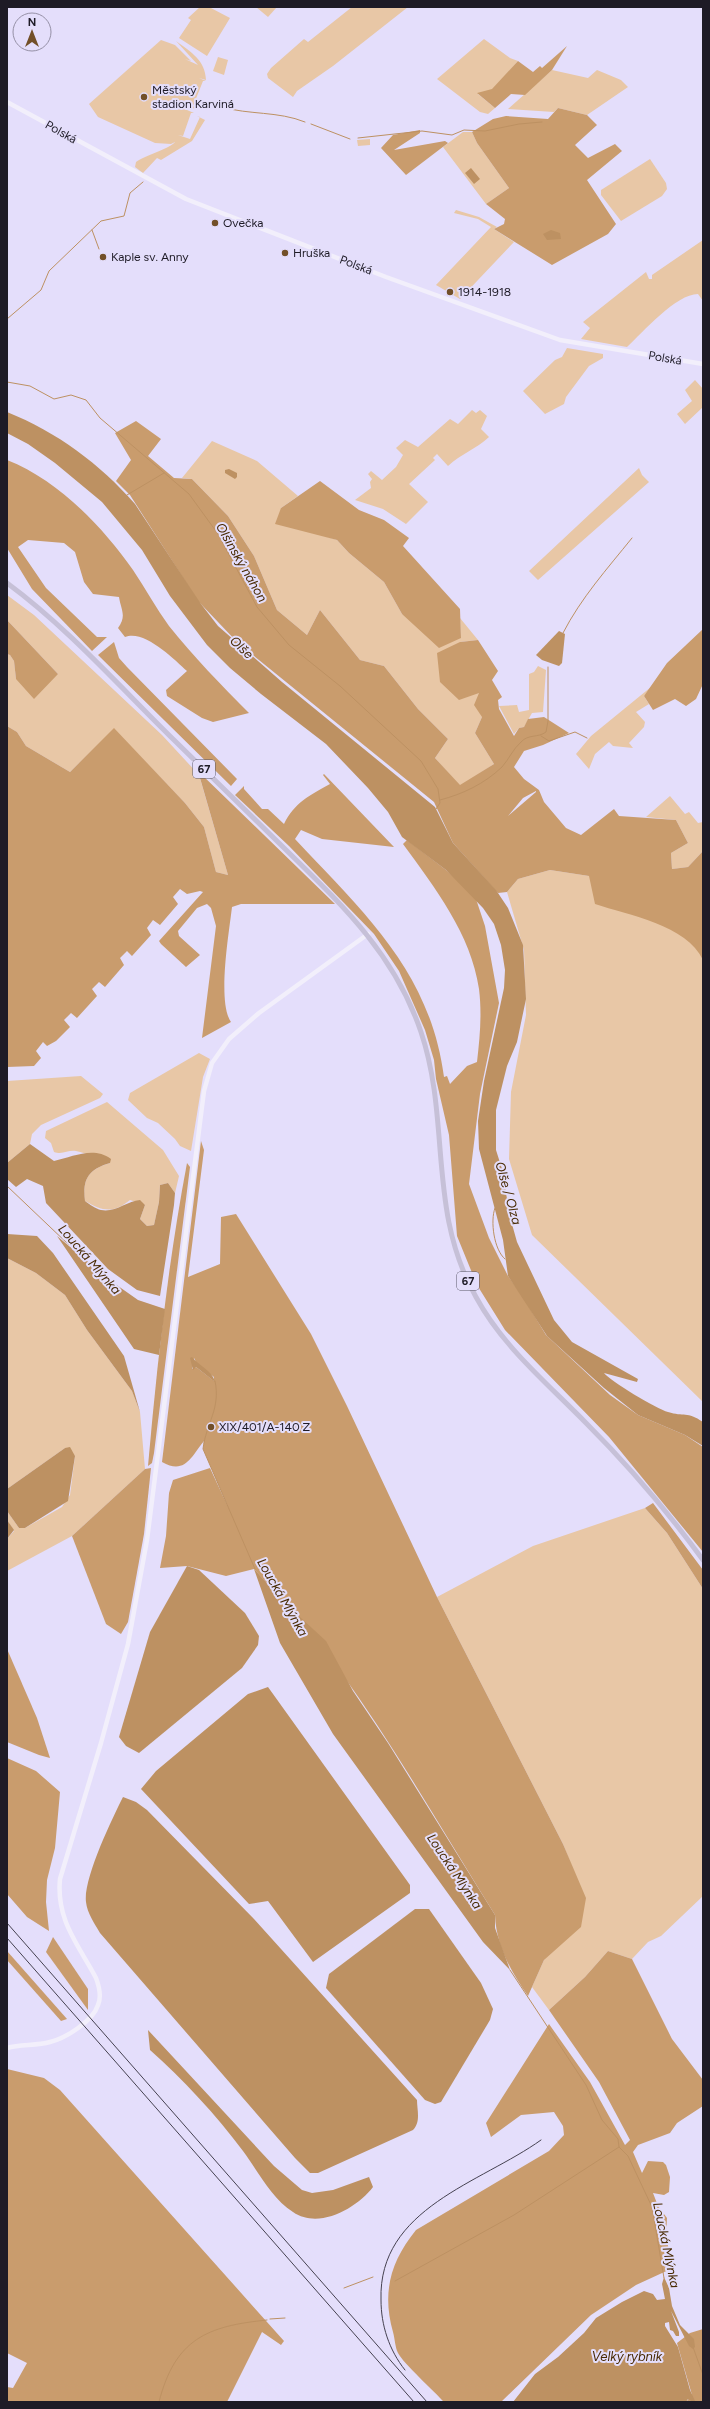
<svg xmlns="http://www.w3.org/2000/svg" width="710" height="2409" viewBox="0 0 710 2409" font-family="Figtree,sans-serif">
<rect width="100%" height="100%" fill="#e4defb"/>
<!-- green -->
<g fill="#e8c7a6">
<path d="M 200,7 L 209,7 L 230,18 L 207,56 L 179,38 L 191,20 L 188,18 Z"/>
<path d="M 256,7 L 277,7 L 268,17 Z"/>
<path d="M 352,7 L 408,7 L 333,66 L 297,91 L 293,97 L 268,78 L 267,74 L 271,68 L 304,39 L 308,42 Z"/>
<path d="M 484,39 L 510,58 L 518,61 L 492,90 L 478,94 L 495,108 L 488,114 L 480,112 L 437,79 Z"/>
<path d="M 161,40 L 175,45 L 191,61 L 185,59 L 198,65 L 176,41 C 192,53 205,60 206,80 L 199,78 L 206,81 L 203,81 L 193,106 L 196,109 L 189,107 L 187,110 L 194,113 L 191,113 L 183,136 L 178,135 L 190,139 L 200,117 L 197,116 L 205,120 L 192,141 L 161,160 L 157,158 L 143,173 L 135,167 L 136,162 C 145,155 170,149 175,142 L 171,144 L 155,143 L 98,117 L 89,104 Z"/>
<path d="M 218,57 L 228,60 L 224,75 L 213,71 Z"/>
<path d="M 552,70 L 588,78 L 597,70 L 621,80 L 628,87 L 587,115 L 558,108 L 554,112 L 508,109 Z"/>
<path d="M 463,132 L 472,132 L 477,143 L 509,188 L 486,204 L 443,147 Z"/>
<path d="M 370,139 L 370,145 L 358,146 L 357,140 Z"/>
<path d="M 650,159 L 666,183 L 667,189 L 662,196 L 621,221 L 601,195 L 601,190 Z"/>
<path d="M 456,210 L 479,217 L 497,227 L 494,229 L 514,242 L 460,299 L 436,285 L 491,227 L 478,219 L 454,213 Z"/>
<path d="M 703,240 L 703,301 L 698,294 C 676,294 643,332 627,347 L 581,339 L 590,328 L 583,322 L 646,272 L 649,279 L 652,279 L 652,275 Z"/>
<path d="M 567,348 L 603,354 L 603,358 L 589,366 L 566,397 L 564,404 L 545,414 L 523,391 L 555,360 L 562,357 Z"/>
<path d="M 695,380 L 703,389 L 703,407 L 685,424 L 677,414 L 692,401 L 685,390 Z"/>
<path d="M 472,410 L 476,413 L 480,410 L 487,416 L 481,429 L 489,437 C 476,449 461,454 448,466 L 437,454 L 433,458 L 435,460 L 409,484 L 428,502 L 406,524 L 383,509 L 355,500 L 371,488 L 370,482 L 372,479 L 368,474 L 371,471 L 382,480 L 396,467 L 403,455 L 396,448 L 405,440 L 418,447 L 450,419 L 458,424 Z"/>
<path d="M 212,441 L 257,461 L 298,496 L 281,508 L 313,532 L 337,540 L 349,553 L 384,582 L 402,614 L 461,638 L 460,618 L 478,640 L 460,642 L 479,693 L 482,717 L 475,733 L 494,764 L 460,786 L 435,758 L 448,739 L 418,709 L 384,666 L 360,660 L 320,610 L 307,635 L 277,610 L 254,556 L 228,516 L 192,479 L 182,478 Z"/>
<path d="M 639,468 L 642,475 L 649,482 L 538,580 L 529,571 Z"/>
<path d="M 7,595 L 34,615 L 162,735 L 199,775 L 228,875 L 216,872 L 204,827 L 185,803 L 114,729 L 70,772 L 26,746 L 17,732 L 7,726 L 7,654 L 10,655 L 14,661 L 16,679 L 58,674 L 7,620 Z"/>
<path d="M 538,666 L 546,670 L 543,712 L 532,713 L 524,727 L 519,728 L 514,734 L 499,706 L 517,705 L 519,712 L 529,710 L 529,674 L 534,672 Z"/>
<path d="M 651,687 L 644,696 L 649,704 L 636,712 L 645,722 L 644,727 L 629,743 L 633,748 L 613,746 L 609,742 L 595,754 L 589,769 L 576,754 L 591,736 Z"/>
<path d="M 670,796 L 685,814 L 689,812 L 698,823 L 703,822 L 703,851 L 688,867 L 672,869 L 671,853 L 688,843 L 676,820 L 646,817 Z"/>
<path d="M 550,870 L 589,876 L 703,936 L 703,1402 L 532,1235 L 509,1159 L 511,1092 L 526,1015 L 524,950 L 507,892 L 518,879 Z"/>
<path d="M 199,1053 L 210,1059 L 203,1077 L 191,1151 L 180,1146 L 175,1139 L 158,1123 L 147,1118 L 128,1100 L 130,1093 Z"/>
<path d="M 81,1076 L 103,1094 L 100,1098 L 41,1125 L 32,1134 L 30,1144 L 7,1163 L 7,1081 Z"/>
<path d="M 107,1102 L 163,1150 L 179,1176 L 175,1193 L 168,1183 L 160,1185 L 159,1202 L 154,1225 L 147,1226 L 140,1219 L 145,1205 L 130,1200 C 113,1214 102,1211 85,1201 C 82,1179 89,1169 110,1163 C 99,1159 87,1153 76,1151 C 67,1150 63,1155 54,1152 L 51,1143 L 45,1138 L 46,1131 Z"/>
<path d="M 7,1258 L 36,1273 L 65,1295 L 87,1330 L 132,1391 L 140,1412 L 145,1469 L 72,1536 L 7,1571 L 7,1539 L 14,1531 L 7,1520 L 7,1511 L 19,1528 L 25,1528 L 62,1507 L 70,1495 L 75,1456 L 65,1448 L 7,1489 Z"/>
<path d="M 645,1508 L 667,1533 L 703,1589 L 703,1896 L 661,1936 L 648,1942 L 632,1959 L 608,1951 L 585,1977 L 549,2010 L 532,1987 L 544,1960 L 585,1899 L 563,1844 L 437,1597 L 533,1546 Z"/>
</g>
<!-- forest -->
<g fill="#c99c6d" fill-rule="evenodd">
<path d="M 567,46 L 552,70 L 525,95 L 511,94 L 495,108 L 477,93 L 492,89 L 518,61 L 533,72 L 540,66 L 542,68 Z"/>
<path d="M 558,108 L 587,115 L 597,125 L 575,145 L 588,158 L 615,144 L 622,151 L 587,180 L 616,224 L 608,234 L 552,265 L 494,229 L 504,224 L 505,219 L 486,204 L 509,188 L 477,143 L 472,132 L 493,119 L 506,116 L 548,119 Z"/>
<path d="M 420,130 L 420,133 L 394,150 L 445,141 L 448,143 L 406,175 L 381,148 L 393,135 Z"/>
<path d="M 136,421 L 161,439 L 148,456 L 174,478 L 192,479 L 228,516 L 254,556 L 277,610 L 307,635 L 320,610 L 360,660 L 384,666 L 418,709 L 448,739 L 435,758 L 460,785 L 494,764 L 475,733 L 482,717 L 474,705 L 479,693 L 459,700 L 440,682 L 437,653 L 460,642 L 478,640 L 498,671 L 492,680 L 502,697 L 498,700 L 499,709 L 514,736 L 519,728 L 524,727 L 528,719 L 544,717 L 569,733 L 543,745 L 524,751 L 514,767 L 524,779 L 539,790 L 544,802 L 566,828 L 581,835 L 614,809 L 619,816 L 676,820 L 688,843 L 671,853 L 672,869 L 688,867 L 703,851 L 703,960 C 687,925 628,915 595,904 L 589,876 L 550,870 L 518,879 L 507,892 L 498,893 L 453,843 L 434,802 L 238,643 L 198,601 L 130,495 L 116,481 L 131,460 L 115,433 ZM 536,791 L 536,792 L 508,816 L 523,798 Z"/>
<path d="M 7,460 C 58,480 102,526 133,570 C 145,588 156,608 169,626 C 194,657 221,685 249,713 L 213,722 L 202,718 L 167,696 L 166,690 L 187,671 C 174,659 144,629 125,637 L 118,628 C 127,616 121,610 119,597 L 93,594 L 84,582 L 75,552 L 64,543 L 28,540 L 18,547 L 46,588 L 97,637 L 107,637 L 92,651 L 32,589 L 7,548 Z"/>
<path d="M 320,481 L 359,510 L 384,520 L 409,538 L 403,546 L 460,609 L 461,638 L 439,648 L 402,614 L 384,582 L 349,553 L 337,540 L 275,524 L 281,508 Z"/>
<path d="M 7,620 L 58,674 L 34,699 L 16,679 L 14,661 L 10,655 L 7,654 Z"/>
<path d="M 703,629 L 703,684 L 696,699 L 686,706 L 675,699 L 653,710 L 644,696 L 667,663 Z"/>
<path d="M 114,642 L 119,658 L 127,667 L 237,779 L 231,786 L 98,655 Z"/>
<path d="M 7,726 L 17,732 L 26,746 L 70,772 L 114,728 L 185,803 L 204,827 L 216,872 L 228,875 L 198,771 L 335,904 L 241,904 L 232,907 C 229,933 217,1002 231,1022 L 202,1038 L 216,926 L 211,908 L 207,904 L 197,908 L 178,931 L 179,936 L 200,955 L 186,967 L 161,944 L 159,941 L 203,892 L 200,891 L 187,894 L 180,889 L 173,897 L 178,904 L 160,925 L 153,920 L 147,928 L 151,935 L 132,956 L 127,951 L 120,958 L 124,965 L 105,987 L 99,982 L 92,989 L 97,996 L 77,1018 L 71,1013 L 64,1020 L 70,1027 L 56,1041 L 47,1046 L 43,1042 L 36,1051 L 41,1058 L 34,1066 L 7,1067 Z"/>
<path d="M 324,774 L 394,847 L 322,839 L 301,830 L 295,839 C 364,913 430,971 444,1077 L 447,1076 L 450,1084 L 467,1066 L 477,1062 C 480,1037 482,1013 479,989 C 471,934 435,888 403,844 L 407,840 L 446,870 L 475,896 L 485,926 L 499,1003 L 480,1094 L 469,1184 L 489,1238 L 508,1276 L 521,1294 L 546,1335 L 610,1395 L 638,1415 L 685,1435 L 703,1447 L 703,1552 L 609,1437 L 505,1330 L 477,1285 L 457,1236 L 449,1135 L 436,1079 L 434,1060 L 425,1030 L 399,971 L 374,934 L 289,846 L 235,795 L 244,786 L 244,789 L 262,809 L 268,809 L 284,824 C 294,803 310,795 330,784 L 323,775 Z"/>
<path d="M 201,1141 L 204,1150 L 188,1277 L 220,1264 L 221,1217 L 236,1214 L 311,1334 L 347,1406 L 437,1597 L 563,1844 L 586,1898 L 581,1927 L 544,1960 L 528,1996 C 511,1972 496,1945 495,1915 C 444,1833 396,1749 340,1671 C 314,1635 284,1602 254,1569 L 226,1576 L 187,1566 L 160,1568 L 166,1536 L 169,1493 L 173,1480 L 210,1468 L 229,1509 L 203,1449 L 204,1441 C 191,1457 185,1475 162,1462 ZM 194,1358 L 197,1364 L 214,1377 L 214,1381 L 196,1367 L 192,1369 Z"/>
<path d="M 187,1163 L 190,1167 L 154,1453 L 152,1463 L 148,1466 C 157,1364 168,1263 187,1163 Z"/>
<path d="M 151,1468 L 144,1534 L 128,1622 L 121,1634 L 106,1624 L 72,1536 L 145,1469 Z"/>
<path d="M 653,1503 L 703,1570 L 703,1589 L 667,1533 L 645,1508 Z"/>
<path d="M 7,1649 L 37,1718 L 50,1758 L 39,1755 L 7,1742 Z"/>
<path d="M 7,1758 L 36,1771 L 60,1792 L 55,1848 L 47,1880 L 46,1902 L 49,1931 L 27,1917 L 7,1894 Z"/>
<path d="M 53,1937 L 88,1989 L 88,2010 L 46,1952 Z"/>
<path d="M 7,1951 L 67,2019 L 61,2021 L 7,1960 Z"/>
<path d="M 608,1951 L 632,1959 L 672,2039 L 703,2080 L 703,2106 L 677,2123 L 670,2133 L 638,2145 L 633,2152 L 642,2173 L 648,2161 L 663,2162 L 666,2165 L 670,2177 L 669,2192 L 664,2195 L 653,2193 L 658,2206 L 667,2218 L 666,2237 L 673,2268 L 636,2285 L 591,2315 L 501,2402 L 444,2402 C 435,2392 403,2363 398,2353 C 395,2347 395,2339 393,2332 C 382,2293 390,2262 416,2230 L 549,2151 L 564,2135 L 563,2126 L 554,2112 L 521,2115 L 491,2137 L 486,2123 L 549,2024 L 590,2082 L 625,2145 L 630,2140 L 599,2082 L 549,2010 L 585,1977 Z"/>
<path d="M 7,2069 L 44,2078 L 60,2090 L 284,2341 L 281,2345 L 262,2332 L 227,2402 L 7,2402 L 7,2387 L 13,2388 L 27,2363 L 7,2353 Z"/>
<path d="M 703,2329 L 703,2402 L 686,2402 L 692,2395 L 677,2343 L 690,2333 Z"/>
</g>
<!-- water -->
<g fill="#bd9162">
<path d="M 471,168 L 480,179 L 474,184 L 465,173 Z"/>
<path d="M 551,230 L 560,233 L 561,239 L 547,240 L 543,234 Z"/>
<path d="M 7,412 C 57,432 100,464 135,504 L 201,604 L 218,626 L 282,682 L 435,807 L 453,843 L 496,890 L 508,908 L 523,945 L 526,999 L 517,1042 L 507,1066 L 496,1110 L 496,1150 L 502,1169 L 510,1217 L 517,1242 L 554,1320 L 572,1342 L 638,1379 L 637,1382 L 604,1373 C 610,1381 657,1409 668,1412 C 684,1417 687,1411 703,1422 L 703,1446 L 685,1435 L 638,1415 L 604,1388 L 547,1336 L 508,1276 L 503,1240 L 479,1149 L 478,1121 L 484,1081 L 504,988 L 505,970 L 501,945 L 494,924 L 483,908 L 446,870 L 402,837 L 388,812 L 368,788 L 326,744 L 261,694 L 230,668 L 207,645 L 170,596 L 142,550 L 102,502 L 55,463 L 28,444 L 7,433 Z"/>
<path d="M 229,469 L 237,473 L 237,477 L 235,479 L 225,473 L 225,470 Z"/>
<path d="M 559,631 L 565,634 L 562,663 L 559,666 L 542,660 L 536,655 Z"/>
<path d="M 30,1144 L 54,1161 C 73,1157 93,1146 111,1159 L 110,1163 C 89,1169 82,1179 85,1201 C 89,1204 96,1209 101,1210 C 115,1213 127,1201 140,1200 L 145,1205 L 140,1219 L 147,1226 L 154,1225 L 159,1202 L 160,1185 L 168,1183 L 175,1193 L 174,1205 L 160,1296 L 137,1290 L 108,1269 L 46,1203 L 43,1186 L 27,1179 L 16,1187 L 7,1179 L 7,1163 Z"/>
<path d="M 7,1234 L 37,1236 L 53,1253 L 124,1356 L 140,1412 L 132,1391 L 87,1330 L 65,1295 L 36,1273 L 7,1258 Z"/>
<path d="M 57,1236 L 111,1281 L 138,1300 L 165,1309 L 159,1355 L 134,1349 Z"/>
<path d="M 192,1357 C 199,1366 212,1370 215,1382 L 196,1367 L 193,1370 L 190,1358 Z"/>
<path d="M 70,1447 L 75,1456 L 68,1501 L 25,1528 L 19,1528 L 7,1511 L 7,1489 L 65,1448 Z"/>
<path d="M 7,1520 L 14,1530 L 7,1539 Z"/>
<path d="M 187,1566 L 199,1570 L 245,1613 L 259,1636 L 258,1645 L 242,1668 L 139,1753 L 126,1746 L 119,1737 L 150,1632 Z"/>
<path d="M 254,1569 L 288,1606 L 326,1641 L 353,1691 L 388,1743 L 495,1915 L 495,1928 L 510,1970 L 483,1942 L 333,1734 L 280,1643 Z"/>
<path d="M 268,1687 L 410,1885 L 410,1893 L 313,1962 L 268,1901 L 249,1904 L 141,1789 L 156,1771 L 248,1694 Z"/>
<path d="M 123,1797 L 136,1802 L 147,1810 L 254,1919 L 417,2100 C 417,2110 421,2122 413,2130 L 318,2173 L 310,2173 L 295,2158 L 100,1933 C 95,1924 87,1913 86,1902 C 83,1879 112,1819 123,1797 Z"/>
<path d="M 415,1909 L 429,1909 L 481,1983 L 493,2009 L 490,2020 L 441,2102 L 435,2104 L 425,2100 L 326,1988 L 329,1974 Z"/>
<path d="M 148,2030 L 274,2166 L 302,2190 L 312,2193 L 333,2190 L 369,2177 L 373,2187 C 357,2208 319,2230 293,2212 C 271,2198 258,2171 243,2151 C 216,2115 183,2079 150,2050 Z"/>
<path d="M 664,2277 L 669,2288 L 672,2306 L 680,2325 L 694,2339 L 695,2347 L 693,2349 L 689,2346 L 671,2311 L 679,2332 L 679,2336 L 676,2336 L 673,2331 L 670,2330 L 669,2322 L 665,2323 L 665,2326 L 678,2347 L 690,2390 L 695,2401 L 693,2402 L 688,2399 L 686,2402 L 513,2402 L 535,2374 L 558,2357 L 584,2333 L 596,2318 L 622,2302 L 644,2291 L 653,2294 L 657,2300 L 665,2299 L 662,2284 Z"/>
</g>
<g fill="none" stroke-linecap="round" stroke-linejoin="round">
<!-- stream -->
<g stroke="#bd9162" stroke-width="1">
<path d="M 206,102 L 215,105"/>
<path d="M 222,107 C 249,115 278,111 305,122"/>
<path d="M 311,124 L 350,139"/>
<path d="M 358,138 L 422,131 L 452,135 L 464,130 L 485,131 L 519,124 L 542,122"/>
<path d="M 92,230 L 99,249"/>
<path d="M 7,319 L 41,290 L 49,271 L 101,221 L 124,216 L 130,193 L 143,182"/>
<path d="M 7,382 L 30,386 L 54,399 L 71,395 L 86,400 L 100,418 L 189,494 L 218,534 L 257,607 L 289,645 L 340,686 L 421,761 L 438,789 L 440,803 L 436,809"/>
<path d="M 127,495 L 164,473"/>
<path d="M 563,633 C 581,598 607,569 632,538"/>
<path d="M 541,736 L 549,741 L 575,732 L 587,738"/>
<path d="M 440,800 C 463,794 484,784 502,767 C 509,759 513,749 521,742 C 528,734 538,738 546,732 L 548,721 L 548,667"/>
<path d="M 7,1186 L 69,1245"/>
<path d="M 495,1208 C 490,1221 494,1250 505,1259"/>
<path d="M 215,1381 C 221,1409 206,1423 203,1449 L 255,1569"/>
<path d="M 510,1970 L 586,2085 L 602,2120 L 618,2139 L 619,2147 L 628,2156 L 652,2207 L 664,2278"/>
<path d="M 395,2281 L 514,2215 L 619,2147"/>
<path d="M 344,2288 L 373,2277"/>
<path d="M 270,2319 L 285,2318"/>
<path d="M 693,2347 L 703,2375"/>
<path d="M 159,2402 C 175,2339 207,2326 267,2320"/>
</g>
<!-- secondary -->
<g stroke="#f2effb" stroke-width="4.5">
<path d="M 7,102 L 186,199 L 386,277 L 560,340 L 703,364"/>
<path d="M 7,2048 C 21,2044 36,2046 50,2042 C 66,2038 93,2021 98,2005 C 102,1996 99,1986 96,1978 C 78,1944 56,1920 60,1879 L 101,1743 L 128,1644 L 147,1540 L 204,1091 L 212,1063 L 229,1039 L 259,1013 L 368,934"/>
</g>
<!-- primary -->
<path stroke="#c6c0d7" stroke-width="5" d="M 7,583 C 68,628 120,687 174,740 C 210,775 245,810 281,845 C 339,902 394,952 421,1032 C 451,1121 427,1211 476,1297 C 503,1347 547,1383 586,1423 C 628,1465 668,1512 703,1560"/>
<!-- rail -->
<g stroke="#464251" stroke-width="1">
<path d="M 7,1923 L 427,2402"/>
<path d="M 7,1938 L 414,2402"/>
<path d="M 405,2370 C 389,2350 381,2325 381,2300 C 378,2208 481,2183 541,2140"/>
</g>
</g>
<!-- markers -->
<g fill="#724f28" stroke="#e4defb" stroke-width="1.5">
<circle cx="144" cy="97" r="4"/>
<circle cx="215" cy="223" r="4"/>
<circle cx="285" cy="253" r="4"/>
<circle cx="103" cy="257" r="4"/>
<circle cx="450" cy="292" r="4"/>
<circle cx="211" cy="1427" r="4"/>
</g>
<g text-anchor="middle" stroke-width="4" stroke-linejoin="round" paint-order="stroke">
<!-- shield labels -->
<g fill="#e4defb" stroke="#595666" stroke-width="1">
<rect x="193" y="760" width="22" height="18" rx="3"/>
<rect x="457" y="1272" width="22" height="18" rx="3"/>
</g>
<g font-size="11" font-weight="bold" fill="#1e1b26">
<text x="204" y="773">67</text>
<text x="468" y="1285">67</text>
</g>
<!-- poi labels -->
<g font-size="12" fill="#1e1b26" stroke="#e4defb" text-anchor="start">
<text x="152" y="94">Městský<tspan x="152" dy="14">stadion Karviná</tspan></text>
<text x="223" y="227">Ovečka</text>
<text x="293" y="257">Hruška</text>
<text x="111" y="261">Kaple sv. Anny</text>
<text x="458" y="296">1914-1918</text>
<text x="219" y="1431">XIX/401/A-140 Z</text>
</g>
<!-- street labels -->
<g font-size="12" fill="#1e1b26" stroke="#e4defb">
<text transform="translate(61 132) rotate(29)" y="4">Polská</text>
<text transform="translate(356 265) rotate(21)" y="4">Polská</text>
<text transform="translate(665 358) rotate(10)" y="4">Polská</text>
</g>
<!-- water labels -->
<g font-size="13" font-style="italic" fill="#482a02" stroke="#e4defb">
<text transform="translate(242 562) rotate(60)" y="5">Olšinský náhon</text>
<text transform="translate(242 647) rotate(43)" y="5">Olše</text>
<text transform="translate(509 1193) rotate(74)" y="5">Olše / Olza</text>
<text transform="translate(90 1259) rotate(49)" y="5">Loucká Mlýnka</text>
<text transform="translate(283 1597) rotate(60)" y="5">Loucká Mlýnka</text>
<text transform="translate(455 1871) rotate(56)" y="5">Loucká Mlýnka</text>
<text transform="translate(667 2245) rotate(78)" y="5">Loucká Mlýnka</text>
<text x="627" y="2361">Velký rybník</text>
</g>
</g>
<!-- border -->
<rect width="710" height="2409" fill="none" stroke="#1e1b26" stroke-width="16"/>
<!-- north arrow -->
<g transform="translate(32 32)"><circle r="19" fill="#e4defb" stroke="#9590a6"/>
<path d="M0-3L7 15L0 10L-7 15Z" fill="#724f28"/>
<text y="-6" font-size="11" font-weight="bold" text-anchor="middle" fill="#1e1b26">N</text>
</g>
</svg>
